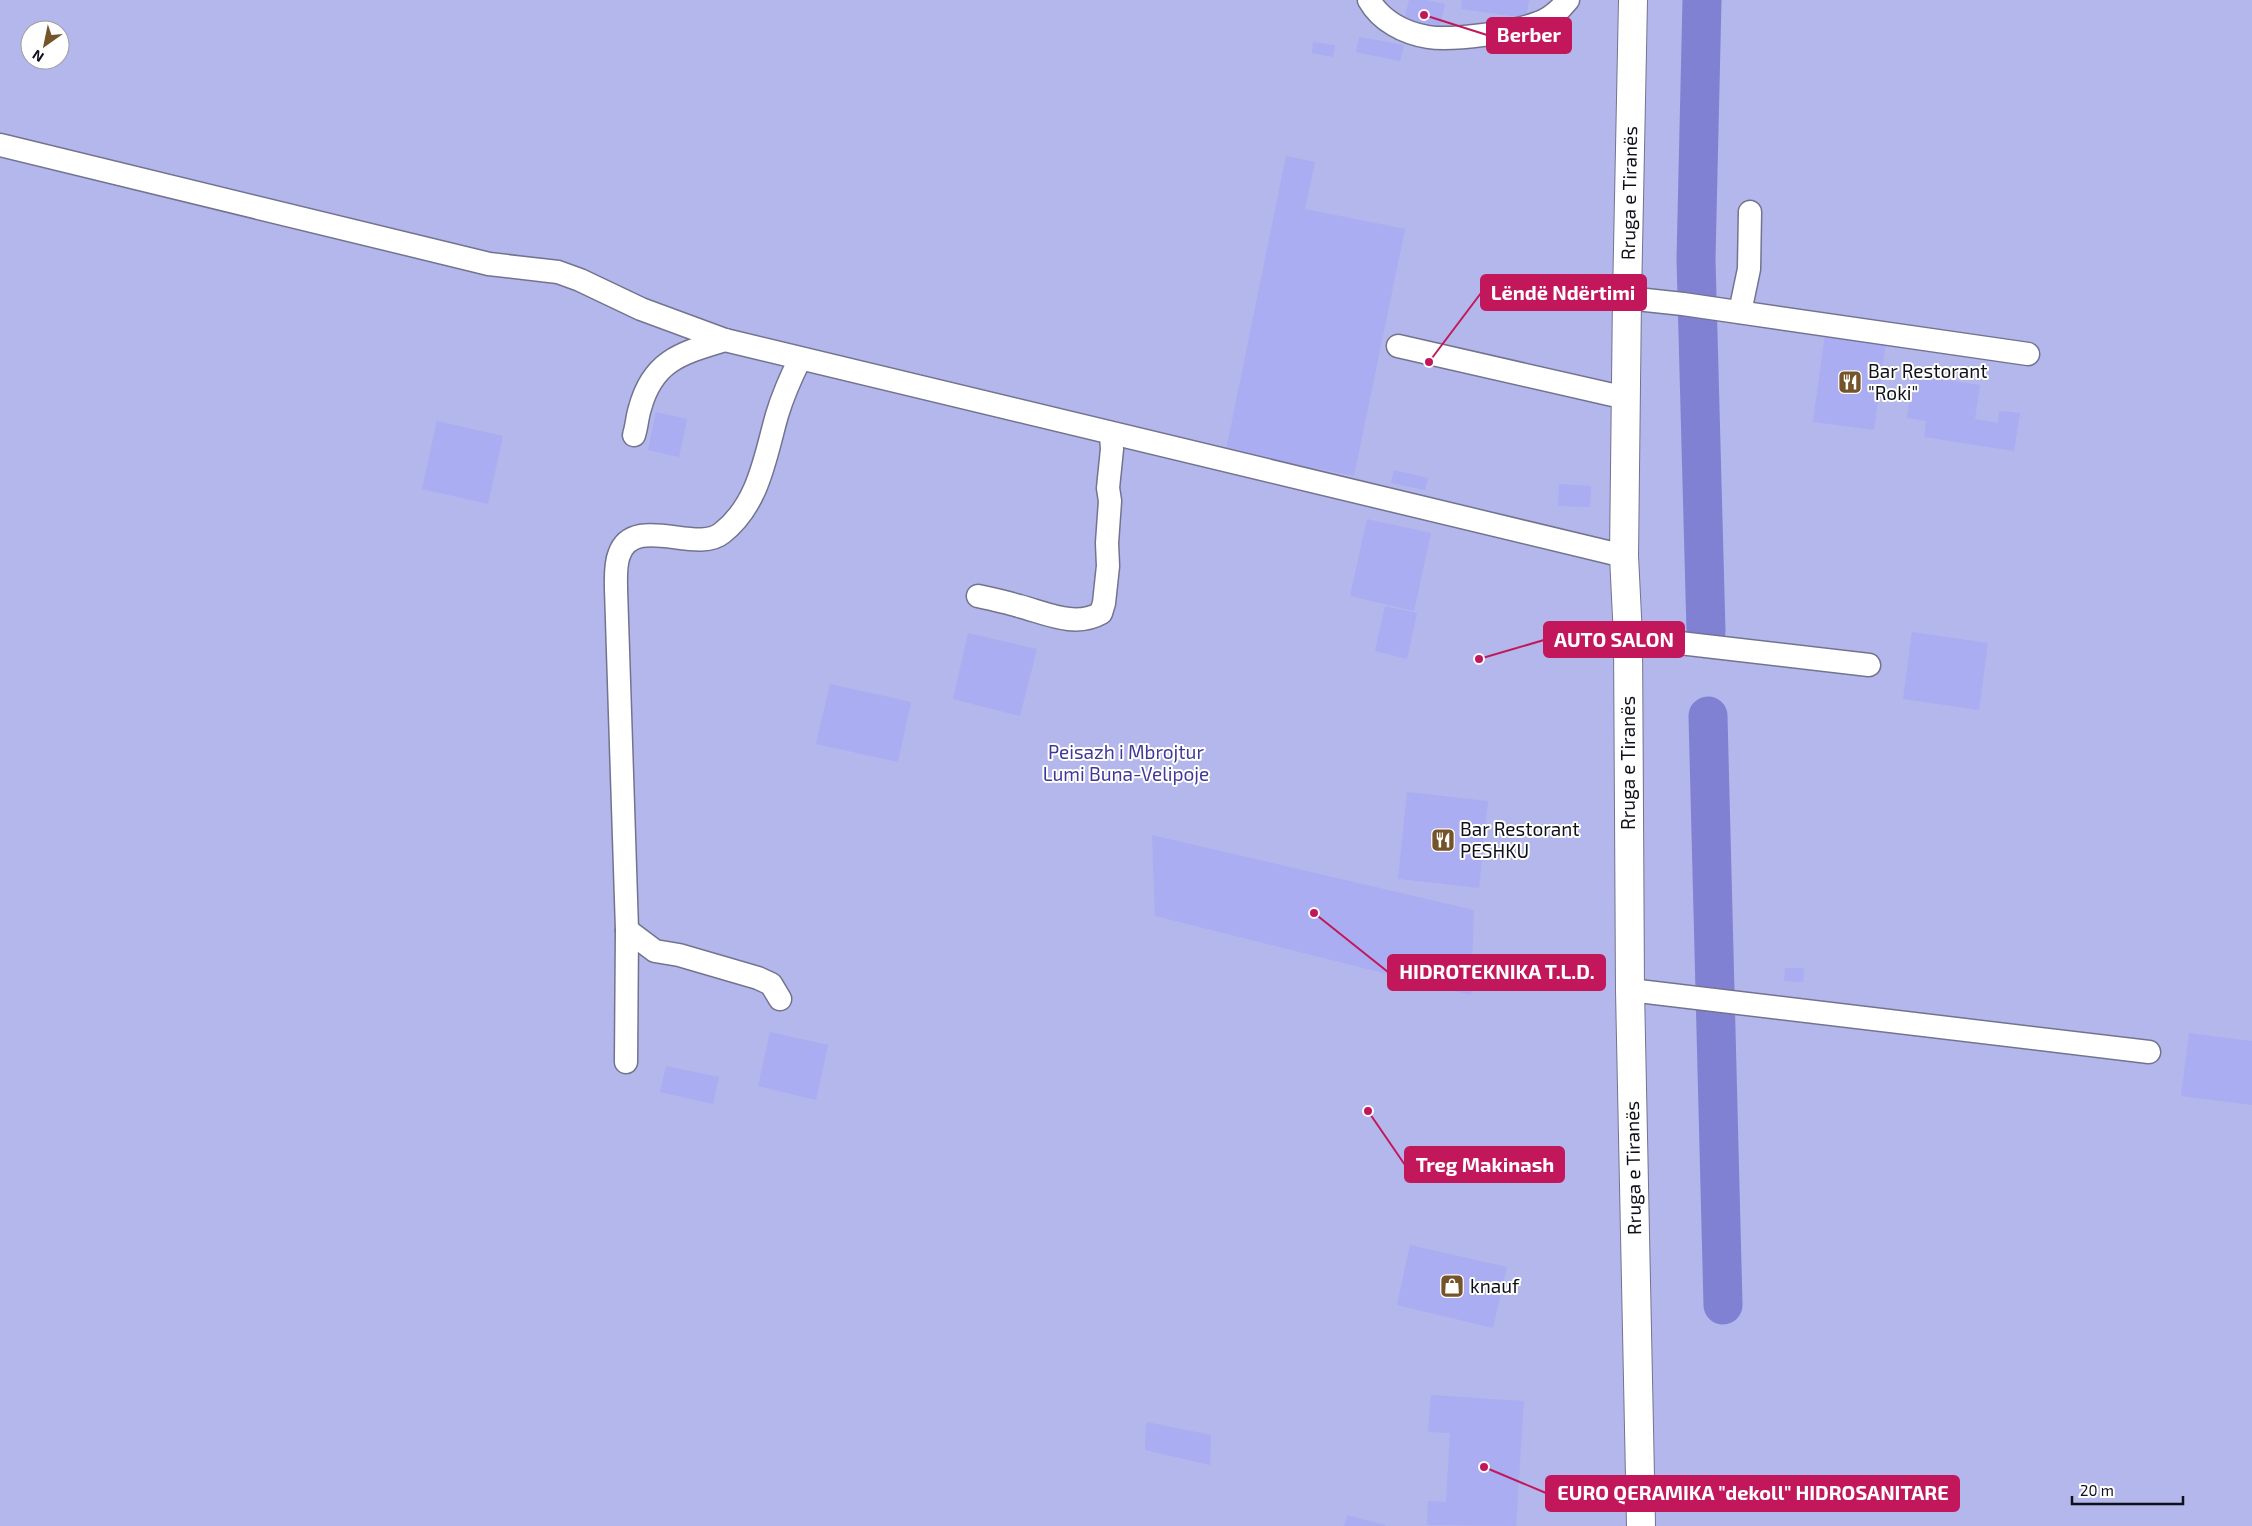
<svg xmlns="http://www.w3.org/2000/svg" width="2252" height="1526" viewBox="0 0 2252 1526" font-family="'Exo 2',sans-serif">
<rect width="100%" height="100%" fill="#e6e8fa"/>
<!-- green -->
<path fill="#b3b7eb" fill-rule="evenodd" d="M 0,0 L 2252,0 L 2252,1526 L 0,1526 ZM 30,30 L 60,30 L 60,60 L 30,60 Z"/>
<g fill="none" stroke-linecap="round" stroke-linejoin="round">
<!-- canal -->
<g stroke="#8081d3" stroke-width="39">
<path d="M 1702,0 L 1696,259 L 1706,631"/>
<path d="M 1708,716 L 1723,1305"/>
</g>
</g>
<!-- building -->
<g fill="#aaadf1">
<path d="M 1409,0 L 1427,0 L 1445,4 L 1438,34 L 1403,26 Z"/>
<path d="M 1462,0 L 1529,0 L 1526,18 L 1461,9 Z"/>
<path d="M 1359,37 L 1404,45 L 1400,61 L 1356,52 Z"/>
<path d="M 1313,42 L 1335,45 L 1333,57 L 1312,53 Z"/>
<path d="M 1286,156 L 1315,162 L 1305,209 L 1405,229 L 1354,476 L 1226,450 Z"/>
<path d="M 1825,334 L 1886,342 L 1874,430 L 1813,422 Z"/>
<path d="M 1913,375 L 1980,385 L 1975,419 L 1998,423 L 1999,411 L 2020,413 L 2014,451 L 1924,437 L 1926,421 L 1907,418 Z"/>
<path d="M 656,412 L 687,419 L 679,457 L 648,450 Z"/>
<path d="M 437,421 L 503,436 L 488,504 L 422,489 Z"/>
<path d="M 1394,470 L 1428,478 L 1425,490 L 1391,483 Z"/>
<path d="M 1559,484 L 1591,486 L 1590,507 L 1558,506 Z"/>
<path d="M 1367,519 L 1431,533 L 1414,611 L 1350,596 Z"/>
<path d="M 1385,606 L 1417,613 L 1407,659 L 1375,651 Z"/>
<path d="M 1912,632 L 1988,643 L 1979,710 L 1903,699 Z"/>
<path d="M 968,633 L 1037,649 L 1020,716 L 953,699 Z"/>
<path d="M 830,684 L 911,702 L 898,762 L 816,744 Z"/>
<path d="M 1407,792 L 1488,801 L 1479,888 L 1398,879 Z"/>
<path d="M 1152,835 L 1474,910 L 1471,995 L 1155,916 Z"/>
<path d="M 1785,968 L 1804,968 L 1803,982 L 1784,981 Z"/>
<path d="M 770,1032 L 828,1045 L 816,1100 L 758,1086 Z"/>
<path d="M 2189,1033 L 2252,1041 L 2252,1105 L 2181,1096 Z"/>
<path d="M 666,1066 L 719,1077 L 713,1104 L 660,1092 Z"/>
<path d="M 1410,1245 L 1507,1267 L 1493,1328 L 1397,1305 Z"/>
<path d="M 1431,1395 L 1524,1401 L 1516,1526 L 1427,1525 L 1428,1501 L 1446,1502 L 1450,1433 L 1428,1432 Z"/>
<path d="M 1146,1422 L 1211,1435 L 1210,1465 L 1145,1450 Z"/>
<path d="M 1347,1515 L 1385,1525 L 1385,1526 L 1344,1526 Z"/>
</g>
<g fill="none" stroke-linecap="round" stroke-linejoin="round">
<!-- service casing -->
<g stroke="#72748f" stroke-width="25">
<g id="service">
<path d="M 1369,0 C 1381,21 1404,33 1428,37 C 1453,41 1515,32 1538,23 C 1550,19 1560,10 1568,0"/>
<path d="M 0,145 L 489,264 L 558,272 L 580,280 L 641,309 L 725,340 L 1624,556"/>
<path d="M 1627,298 L 1683,304 L 2028,354"/>
<path d="M 1740,312 L 1749,269 L 1750,212"/>
<path d="M 1398,346 L 1626,398"/>
<path d="M 634,435 C 637,426 637,417 640,408 C 653,360 682,353 725,340"/>
<path d="M 978,596 C 992,599 1006,602 1019,606 C 1046,613 1075,628 1101,613 L 1104,603 L 1108,566 L 1107,543 L 1110,501 L 1108,488 L 1112,449 L 1111,434"/>
<path d="M 1628,637 L 1869,665"/>
<path d="M 627,930 L 655,951 L 679,955 L 758,978 L 771,984 L 780,999"/>
<path d="M 1630,990 L 2149,1052"/>
<path d="M 626,1062 L 627,930 L 616,589 C 616,579 615,565 619,555 C 633,513 697,554 722,533 C 759,504 765,457 777,415 C 783,395 791,377 800,359"/>
</g>
</g>
<!-- primary casing -->
<g stroke="#72748f" stroke-width="30">
<path id="primary" d="M 1633,0 L 1627,298 L 1624,556 L 1628,637 L 1630,990 L 1641,1526"/>
</g>
<!-- service -->
<use href="#service" stroke="#fff" stroke-width="22"/>
<!-- primary -->
<use href="#primary" stroke="#fff" stroke-width="28"/>
</g>
<!-- icons -->
<defs>
<g id="restaurant-square" transform="scale(1.25)"><rect x="-9" y="-9" width="18" height="18" rx="4" fill="#75542a" stroke="#fff"/><path d="M-5-6h1v4h1v-4h1v4h1v-4h1v5L-1.5 .5V6h-2V.5L-5-1ZM5-6V6H3V1.5H1.5Q1.5-4 5-6Z" fill="#fff"/></g>
<g id="shop-square" transform="scale(1.25)"><rect x="-9" y="-9" width="18" height="18" rx="4" fill="#75542a" stroke="#fff"/><path d="M-5-2.5h2.3a2.7 3.5 0 0 1 5.4 0H5L5.5 6h-11ZM-1.5-2.5h3a1.5 2.3 0 0 0-3 0Z" fill="#fff"/></g>
</defs>
<g fill-rule="evenodd">
<use href="#restaurant-square" x="1850" y="382"/>
<use href="#restaurant-square" x="1443" y="840"/>
<use href="#shop-square" x="1452" y="1286"/>
</g>
<g text-anchor="middle" stroke-width="4" stroke-linejoin="round" paint-order="stroke">
<!-- street labels -->
<g font-size="19" fill="#0f101a" stroke="#fff">
<text transform="translate(1629 193) rotate(-89)" y="7">Rruga e Tiranës</text>
<text transform="translate(1628 763) rotate(-90)" y="7">Rruga e Tiranës</text>
<text transform="translate(1633 1168) rotate(-91)" y="7">Rruga e Tiranës</text>
</g>
<!-- poi labels -->
<g font-size="19" fill="#0f101a" stroke="#fff" text-anchor="start">
<text x="1868" y="378">Bar Restorant<tspan x="1868" dy="22">"Roki"</tspan></text>
<text x="1460" y="836">Bar Restorant<tspan x="1460" dy="22">PESHKU</tspan></text>
<text x="1470" y="1293">knauf</text>
</g>
<!-- park labels -->
<g font-size="19" fill="#403797" stroke="#fff">
<text x="1126" y="759">Peisazh i Mbrojtur<tspan x="1126" dy="22">Lumi Buna-Velipoje</tspan></text>
</g>
</g>
<!-- callouts -->
<path fill="none" stroke="#c2185b" stroke-width="2" d="M1424 15L1487 35M1429 362L1481 293M1479 659L1544 640M1314 913L1388 972M1368 1111L1405 1165M1484 1467L1546 1493"/>
<g fill="#c2185b" stroke="#fff" stroke-width="2">
<circle cx="1424" cy="15" r="5"/>
<circle cx="1429" cy="362" r="5"/>
<circle cx="1479" cy="659" r="5"/>
<circle cx="1314" cy="913" r="5"/>
<circle cx="1368" cy="1111" r="5"/>
<circle cx="1484" cy="1467" r="5"/>
</g>
<g fill="#c2185b" stroke="#c2185b" stroke-width="2">
<rect x="1487" y="18" width="84" height="35" rx="5"/>
<rect x="1481" y="275" width="165" height="35" rx="5"/>
<rect x="1544" y="622" width="140" height="35" rx="5"/>
<rect x="1388" y="955" width="217" height="35" rx="5"/>
<rect x="1405" y="1147" width="159" height="35" rx="5"/>
<rect x="1546" y="1476" width="413" height="35" rx="5"/>
</g>
<g font-size="20" text-anchor="middle" font-weight="bold" fill="#fff">
<text x="1529" y="42">Berber</text>
<text x="1563" y="300">Lëndë Ndërtimi</text>
<text x="1614" y="647">AUTO SALON</text>
<text x="1497" y="979">HIDROTEKNIKA T.L.D.</text>
<text x="1485" y="1172">Treg Makinash</text>
<text x="1753" y="1500">EURO QERAMIKA "dekoll" HIDROSANITARE</text>
</g>
<!-- north arrow -->
<g transform="translate(45 45) rotate(213)"><circle r="24" fill="#ffffff" stroke="#9f9fa3"/>
<path d="M0-4L9 19L0 12L-9 19Z" fill="#75542a"/>
<text y="-8" font-size="14" font-weight="bold" text-anchor="middle" fill="#0f101a">N</text>
</g>
<!-- scale -->
<path d="M2072 1496v8h111v-8" fill="none" stroke="#0f101a" stroke-width="2.5"/>
<text x="2080" y="1496" font-size="15" fill="#0f101a" stroke="#ffffff" stroke-width="4" paint-order="stroke">20 m</text>
</svg>
